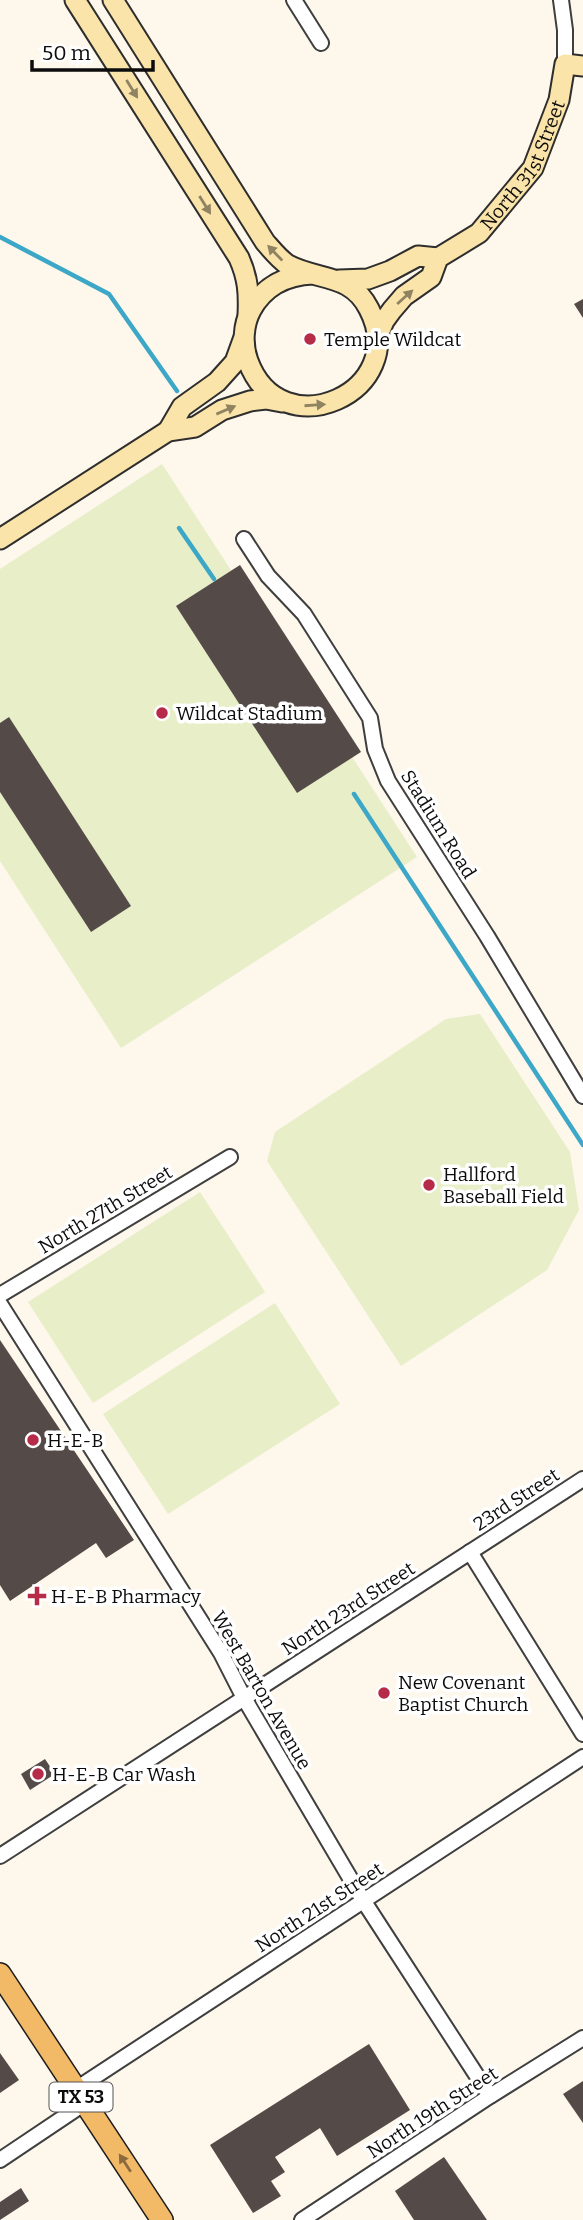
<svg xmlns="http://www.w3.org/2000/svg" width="583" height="2220" viewBox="0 0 583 2220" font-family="Bitter,serif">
<rect width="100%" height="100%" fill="#fef7eb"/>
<!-- pitch -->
<g fill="#e7eec8">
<path d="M 162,464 L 417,857 L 121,1048 L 0,861 L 0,569 Z"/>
<path d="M 480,1014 L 570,1152 L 579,1210 L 547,1270 L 401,1366 L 267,1161 L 275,1132 L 446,1019 Z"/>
<path d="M 200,1192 L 265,1292 L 93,1403 L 28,1302 Z"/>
<path d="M 275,1303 L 340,1404 L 168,1514 L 103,1414 Z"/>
</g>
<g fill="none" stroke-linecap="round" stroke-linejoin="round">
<!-- stream -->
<g stroke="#3da7c7" stroke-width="4.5">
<path d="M 0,237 L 109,294 L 177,391"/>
<path d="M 179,528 L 214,579"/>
<path d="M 354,794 L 583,1145"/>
</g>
</g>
<!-- building -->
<g fill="#544b49">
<path d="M 583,299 L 583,318 L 574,304 Z"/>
<path d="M 240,565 L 361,752 L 297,793 L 176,606 Z"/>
<path d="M 9,717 L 131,906 L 91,932 L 0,792 L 0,723 Z"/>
<path d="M 0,1340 L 134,1540 L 106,1558 L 96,1543 L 10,1601 L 0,1585 Z"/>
<path d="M 45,1759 L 55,1774 L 30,1790 L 21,1774 Z"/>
<path d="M 369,2044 L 410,2110 L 337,2156 L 320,2128 L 275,2157 L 285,2172 L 271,2181 L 281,2196 L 253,2213 L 210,2145 Z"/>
<path d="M 0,2053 L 19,2080 L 0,2093 Z"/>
<path d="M 583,2081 L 583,2123 L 563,2094 Z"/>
<path d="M 444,2157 L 487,2220 L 414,2220 L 395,2191 Z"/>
<path d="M 21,2188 L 29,2201 L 0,2220 L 0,2202 Z"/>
</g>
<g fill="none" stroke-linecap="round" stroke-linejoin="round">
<!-- street casing -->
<g stroke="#3f3f3f" stroke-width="18">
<g id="street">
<path d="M 294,0 L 321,43"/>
<path d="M 561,0 L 565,30 L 565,64"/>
<path d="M 244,539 L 268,576 L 304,614 L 370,718 L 375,749 L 388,781 L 487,936 L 583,1096"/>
<path d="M 0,1295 L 230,1157"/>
<path d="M 0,1304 L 221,1653 L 244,1698 L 363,1900 L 490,2096"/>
<path d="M 470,1552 L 583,1734"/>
<path d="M 0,1856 L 583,1479"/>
<path d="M 76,2089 L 583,1757"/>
<path d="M 0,2160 L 85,2103"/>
<path d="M 302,2220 L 490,2096 L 583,2038"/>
</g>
</g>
<!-- secondary casing -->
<g stroke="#2e2e2e" stroke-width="23">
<g id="secondary">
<path d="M 75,0 L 239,258 C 248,278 249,293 248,315"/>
<path d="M 113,0 L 265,242 C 272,250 279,259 288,265 C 318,281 351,273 369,309 C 412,391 281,451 248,361 C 242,345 243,325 251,310 C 264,286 287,275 313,274"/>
<path d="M 339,280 L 368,279 L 390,271 L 418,256 L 438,258"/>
<path id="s1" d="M 376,340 L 384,321 L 392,310 L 404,296 L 431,277 L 438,258 L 479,233 L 533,168 L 559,100 L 565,64 L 583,66"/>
<path d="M 168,431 L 182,407 L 217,382 L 235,362 L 243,340"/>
<path d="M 0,539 L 168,431 L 195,427 L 222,410 L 250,401 L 266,399 L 282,402"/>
</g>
</g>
<!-- primary casing -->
<g stroke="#1d1d1d" stroke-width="24">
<path id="primary" d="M 0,1974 L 162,2220"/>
</g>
<!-- street -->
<use href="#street" stroke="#fff" stroke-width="14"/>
<!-- secondary -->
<use href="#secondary" stroke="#fbe4a9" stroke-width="19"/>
<!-- primary -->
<use href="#primary" stroke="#f2b967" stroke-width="21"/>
</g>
<!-- one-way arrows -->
<defs><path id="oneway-solid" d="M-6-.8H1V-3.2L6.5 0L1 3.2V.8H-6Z" transform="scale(1.75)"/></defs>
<g fill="#8f8362">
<use href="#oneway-solid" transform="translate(132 89) rotate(58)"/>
<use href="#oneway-solid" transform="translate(205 205) rotate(58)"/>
<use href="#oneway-solid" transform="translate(275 253) rotate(-134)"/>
<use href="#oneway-solid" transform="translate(405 297) rotate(-42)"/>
<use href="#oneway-solid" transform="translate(315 405) rotate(-4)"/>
<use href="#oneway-solid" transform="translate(226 410) rotate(-23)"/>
</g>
<use fill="#8a6b3e" href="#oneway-solid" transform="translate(125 2163) rotate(-123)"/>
<!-- markers -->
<g fill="#b52b48" stroke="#fff" stroke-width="2.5">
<circle cx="310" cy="339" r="7"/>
<circle cx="162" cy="713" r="7"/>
<circle cx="429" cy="1185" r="7"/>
<circle cx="33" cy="1440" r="7"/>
<path d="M33.5 1585.5h7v7h7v7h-7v7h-7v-7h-7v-7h7z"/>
<circle cx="384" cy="1693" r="7"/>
<circle cx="38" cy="1774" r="7"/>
</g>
<g text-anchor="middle" stroke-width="7" stroke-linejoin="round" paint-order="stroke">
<!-- shield labels -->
<rect fill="#fff" stroke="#555" stroke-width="2" x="49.5" y="2082.5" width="63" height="29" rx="5"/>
<g font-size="18" font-weight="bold" fill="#0c0c0c">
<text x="81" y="2103">TX 53</text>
</g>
<!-- street labels -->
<g font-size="19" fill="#0c0c0c" stroke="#fff">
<text dy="7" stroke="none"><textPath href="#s1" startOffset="236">North 31st Street</textPath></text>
<text transform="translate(439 824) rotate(58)" y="7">Stadium Road</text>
<text transform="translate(105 1209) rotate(-31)" y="7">North 27th Street</text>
<text transform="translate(516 1499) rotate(-33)" y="7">23rd Street</text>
<text transform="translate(348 1608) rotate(-33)" y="7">North 23rd Street</text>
<text transform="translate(262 1690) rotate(60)" y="7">West Barton Avenue</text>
<text transform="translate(319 1907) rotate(-33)" y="7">North 21st Street</text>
<text transform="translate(432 2112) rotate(-33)" y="7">North 19th Street</text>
</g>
<!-- poi labels -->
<g font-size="19" fill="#0c0c0c" stroke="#fff" text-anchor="start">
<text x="324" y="346">Temple Wildcat</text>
<text x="176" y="720">Wildcat Stadium</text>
<text x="443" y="1181">Hallford<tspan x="443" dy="22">Baseball Field</tspan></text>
<text x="47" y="1447">H-E-B</text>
<text x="51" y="1603">H-E-B Pharmacy</text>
<text x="398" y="1689">New Covenant<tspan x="398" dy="22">Baptist Church</tspan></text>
<text x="52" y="1781">H-E-B Car Wash</text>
</g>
</g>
<!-- scale -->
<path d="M32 60v10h121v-10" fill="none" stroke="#0c0c0c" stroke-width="3.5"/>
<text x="42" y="60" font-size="21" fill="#0c0c0c" stroke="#ffffff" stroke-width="5" paint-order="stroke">50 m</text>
</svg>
